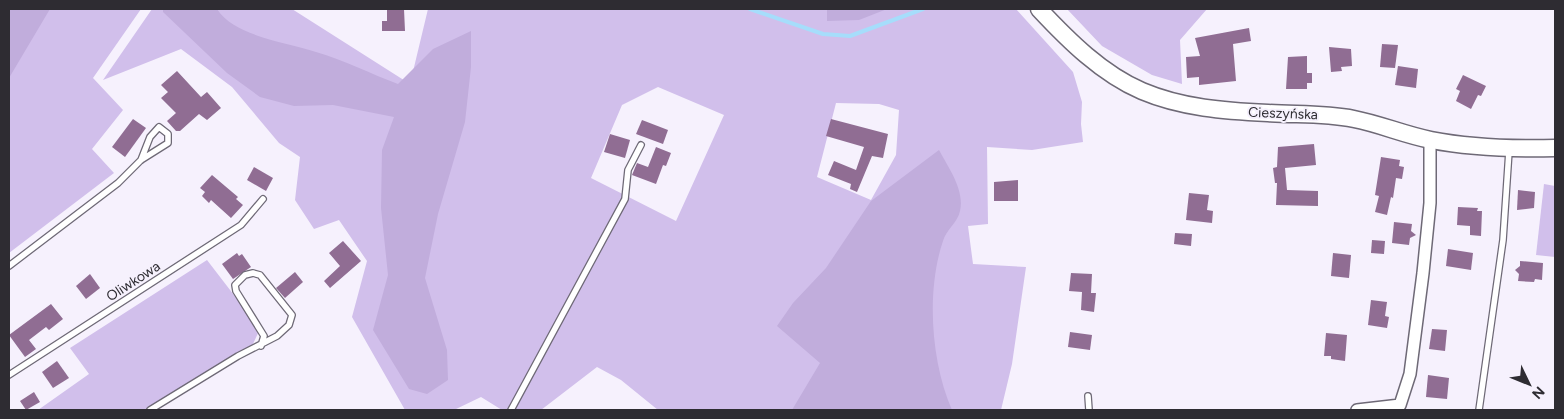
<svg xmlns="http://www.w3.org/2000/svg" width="1564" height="419" viewBox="0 0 1564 419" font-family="Figtree,sans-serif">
<rect width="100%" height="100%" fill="#f6f1fd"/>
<!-- green -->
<g fill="#d1bfeb" fill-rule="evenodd">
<path d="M 9,9 L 141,9 L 93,78 L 123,110 L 92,149 L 114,173 L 9,253 Z"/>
<path d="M 152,9 L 292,9 L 410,84 L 428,9 L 1016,9 L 1073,72 L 1082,102 L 1081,124 L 1083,142 L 1032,150 L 987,147 L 988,224 L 968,226 L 973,264 L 1026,267 L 1012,364 L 1001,410 L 658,410 L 621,380 L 597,367 L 541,410 L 502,410 L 481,397 L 454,410 L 405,410 L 352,317 L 367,261 L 339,220 L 314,229 L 295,200 L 300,157 L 279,143 L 232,87 L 181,49 L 103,80 ZM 658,87 L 724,115 L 676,221 L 591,178 L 622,105 ZM 836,103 L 879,104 L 899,110 L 896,155 L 871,200 L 817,177 Z"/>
<path d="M 1067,9 L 1207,9 L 1180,40 L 1182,84 L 1152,75 L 1102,46 Z"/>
<path d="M 1544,184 L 1555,186 L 1555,257 L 1536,255 Z"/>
<path d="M 207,260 L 260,329 L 252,346 L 144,410 L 38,410 L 89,374 L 70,348 Z"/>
</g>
<!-- forest -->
<g fill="#c1addc">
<path d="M 9,9 L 50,9 L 9,78 Z"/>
<path d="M 163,9 L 217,9 C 235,37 287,42 316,52 C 344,60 371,74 398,84 L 433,49 L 471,31 L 471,67 L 465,122 L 438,214 L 425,278 L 447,350 L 448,380 L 427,394 L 409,389 L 373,330 L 388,275 L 381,208 L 382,150 L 394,117 L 333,105 L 294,106 L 260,97 L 227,73 L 163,12 Z"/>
<path d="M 827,9 L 887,9 L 859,20 L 827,21 Z"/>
<path d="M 939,150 C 948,167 965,190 960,211 C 958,222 946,230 943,241 C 926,291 931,362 952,410 L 792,410 L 820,363 L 777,326 L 793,303 L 826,268 L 871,201 Z"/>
</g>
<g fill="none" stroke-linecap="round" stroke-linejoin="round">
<!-- stream -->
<path stroke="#a6ddfb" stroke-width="4" d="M 750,9 L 823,34 L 850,36 L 923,9"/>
</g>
<!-- building -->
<g fill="#906d93">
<path d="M 387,9 L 404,9 L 405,31 L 382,31 L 382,21 L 387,21 Z"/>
<path d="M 1249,28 L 1251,41 L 1233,44 L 1236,81 L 1199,85 L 1199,77 L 1187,78 L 1186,57 L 1200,56 L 1195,38 Z"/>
<path d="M 1382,44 L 1398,45 L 1395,68 L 1380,67 Z"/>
<path d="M 1329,47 L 1351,49 L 1352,66 L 1341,67 L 1342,71 L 1331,72 Z"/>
<path d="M 1307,56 L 1307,73 L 1312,73 L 1312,83 L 1307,83 L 1307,89 L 1286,89 L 1288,57 Z"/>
<path d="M 1398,66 L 1418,69 L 1416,88 L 1395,85 Z"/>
<path d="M 177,71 L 201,97 L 207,92 L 221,108 L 207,120 L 199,114 L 180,131 L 176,131 L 167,121 L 176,113 L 161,98 L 168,92 L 161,85 Z"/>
<path d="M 1463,75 L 1486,86 L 1481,96 L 1478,95 L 1471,109 L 1456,101 L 1460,91 L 1456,89 Z"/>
<path d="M 133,119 L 146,128 L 125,157 L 112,147 Z"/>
<path d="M 831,119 L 888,134 L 883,158 L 872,156 L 857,192 L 850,189 L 851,184 L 828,175 L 834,161 L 856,170 L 864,147 L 826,136 Z"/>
<path d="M 642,120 L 668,130 L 663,144 L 636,134 Z"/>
<path d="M 610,134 L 630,140 L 625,158 L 604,152 Z"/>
<path d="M 1314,144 L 1316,165 L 1285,168 L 1287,190 L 1318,191 L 1318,206 L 1276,205 L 1277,183 L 1275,183 L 1273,168 L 1277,167 L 1278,147 Z"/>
<path d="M 656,147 L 671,153 L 666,166 L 663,165 L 656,184 L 632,175 L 637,163 L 648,167 Z"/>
<path d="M 1381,157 L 1400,160 L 1399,166 L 1404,167 L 1402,179 L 1396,178 L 1393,198 L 1391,197 L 1387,215 L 1375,212 L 1379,196 L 1375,195 Z"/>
<path d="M 254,167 L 273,178 L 266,191 L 247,180 Z"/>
<path d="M 212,175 L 238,197 L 236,199 L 243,205 L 231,218 L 211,200 L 209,203 L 202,196 L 205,192 L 200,188 Z"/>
<path d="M 1018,180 L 1018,201 L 994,201 L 994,182 Z"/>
<path d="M 1518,190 L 1535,192 L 1534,208 L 1517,210 Z"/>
<path d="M 1189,193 L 1209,195 L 1207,210 L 1213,211 L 1212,223 L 1186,220 Z"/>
<path d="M 1458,207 L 1478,208 L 1477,211 L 1482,211 L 1481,236 L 1470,235 L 1470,226 L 1457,225 Z"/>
<path d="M 1394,222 L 1412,224 L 1411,231 L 1416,235 L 1410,238 L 1409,245 L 1392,243 Z"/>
<path d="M 1175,233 L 1192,234 L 1191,246 L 1174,244 Z"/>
<path d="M 1372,240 L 1385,241 L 1384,254 L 1371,253 Z"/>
<path d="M 343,241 L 361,261 L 330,288 L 324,281 L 340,266 L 329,253 Z"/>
<path d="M 1448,249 L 1473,253 L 1471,270 L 1446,266 Z"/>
<path d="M 237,253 L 239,256 L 242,254 L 251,267 L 233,279 L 222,264 Z"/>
<path d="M 1333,253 L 1351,255 L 1349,278 L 1331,276 Z"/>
<path d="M 1520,261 L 1543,263 L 1542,280 L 1535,279 L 1534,282 L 1518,281 L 1519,274 L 1515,270 L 1520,266 Z"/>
<path d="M 295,272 L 303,282 L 285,298 L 276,288 Z"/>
<path d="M 1071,273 L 1092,274 L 1091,293 L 1096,293 L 1094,312 L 1081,310 L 1082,292 L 1069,291 Z"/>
<path d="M 90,274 L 100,288 L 86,299 L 76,286 Z"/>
<path d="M 1371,300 L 1387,302 L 1385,316 L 1389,317 L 1387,328 L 1368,325 Z"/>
<path d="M 51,304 L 63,319 L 49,330 L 46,327 L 29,340 L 36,349 L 25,357 L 9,335 Z"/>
<path d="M 1432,329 L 1447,330 L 1445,351 L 1429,349 Z"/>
<path d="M 1070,332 L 1092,335 L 1090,350 L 1068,347 Z"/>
<path d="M 1326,333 L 1347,335 L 1345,361 L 1331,359 L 1331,356 L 1324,356 Z"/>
<path d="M 57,361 L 69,378 L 53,388 L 42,372 Z"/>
<path d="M 1428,375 L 1449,378 L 1447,399 L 1426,397 Z"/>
<path d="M 34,392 L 40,402 L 26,410 L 20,401 Z"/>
</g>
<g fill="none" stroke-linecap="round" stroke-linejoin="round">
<!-- service casing -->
<g stroke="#6e6976" stroke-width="8">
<g id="service">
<path d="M 9,266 L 118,183 L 141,160 L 168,143 L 168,134 L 159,127 L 150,137 L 141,160"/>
<path d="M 9,375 L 241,225 L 263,199"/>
<path d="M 1088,396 L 1089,410"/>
<path d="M 150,410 L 238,356 L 277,336 L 289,325 L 292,315 L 260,275 L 253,273 L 245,275 L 235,285 L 236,291 L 264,336 L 261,346"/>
<path d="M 511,410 L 625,199 L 628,170 L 641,145"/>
<path d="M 1479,410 L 1503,240 L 1509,151"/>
</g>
</g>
<!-- minor casing -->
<g stroke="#6e6976" stroke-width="14">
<path id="minor" d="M 1357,410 L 1400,405 L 1410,374 L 1423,273 L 1430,203 L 1430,140"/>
</g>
<!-- secondary casing -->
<g stroke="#6e6976" stroke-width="19">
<path id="secondary" d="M 1039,9 C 1068,40 1102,74 1142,91 C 1182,108 1225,111 1268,113 C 1298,115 1323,113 1354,119 C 1380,124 1405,135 1431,140 C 1472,148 1514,149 1555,148"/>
</g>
<!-- service -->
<use href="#service" stroke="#fff" stroke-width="5.5"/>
<!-- minor -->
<use href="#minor" stroke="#fff" stroke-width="11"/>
<!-- secondary -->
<use href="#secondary" stroke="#fff" stroke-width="16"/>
</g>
<g text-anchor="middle" stroke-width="4" stroke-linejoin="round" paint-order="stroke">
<!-- street labels -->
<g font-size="14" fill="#2e2c32" stroke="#f6f1fd">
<text transform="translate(1283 113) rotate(2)" y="5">Cieszyńska</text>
<text transform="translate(133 281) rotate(-33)" y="5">Oliwkowa</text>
</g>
</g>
<!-- border -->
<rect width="1564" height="419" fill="none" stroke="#2e2c32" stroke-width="20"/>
<!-- north arrow -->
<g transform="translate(1529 384) rotate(133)" stroke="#f6f1fd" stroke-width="4" paint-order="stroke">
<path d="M0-4L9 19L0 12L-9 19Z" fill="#2e2c32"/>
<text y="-8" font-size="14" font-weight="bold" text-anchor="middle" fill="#2e2c32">N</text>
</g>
</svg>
